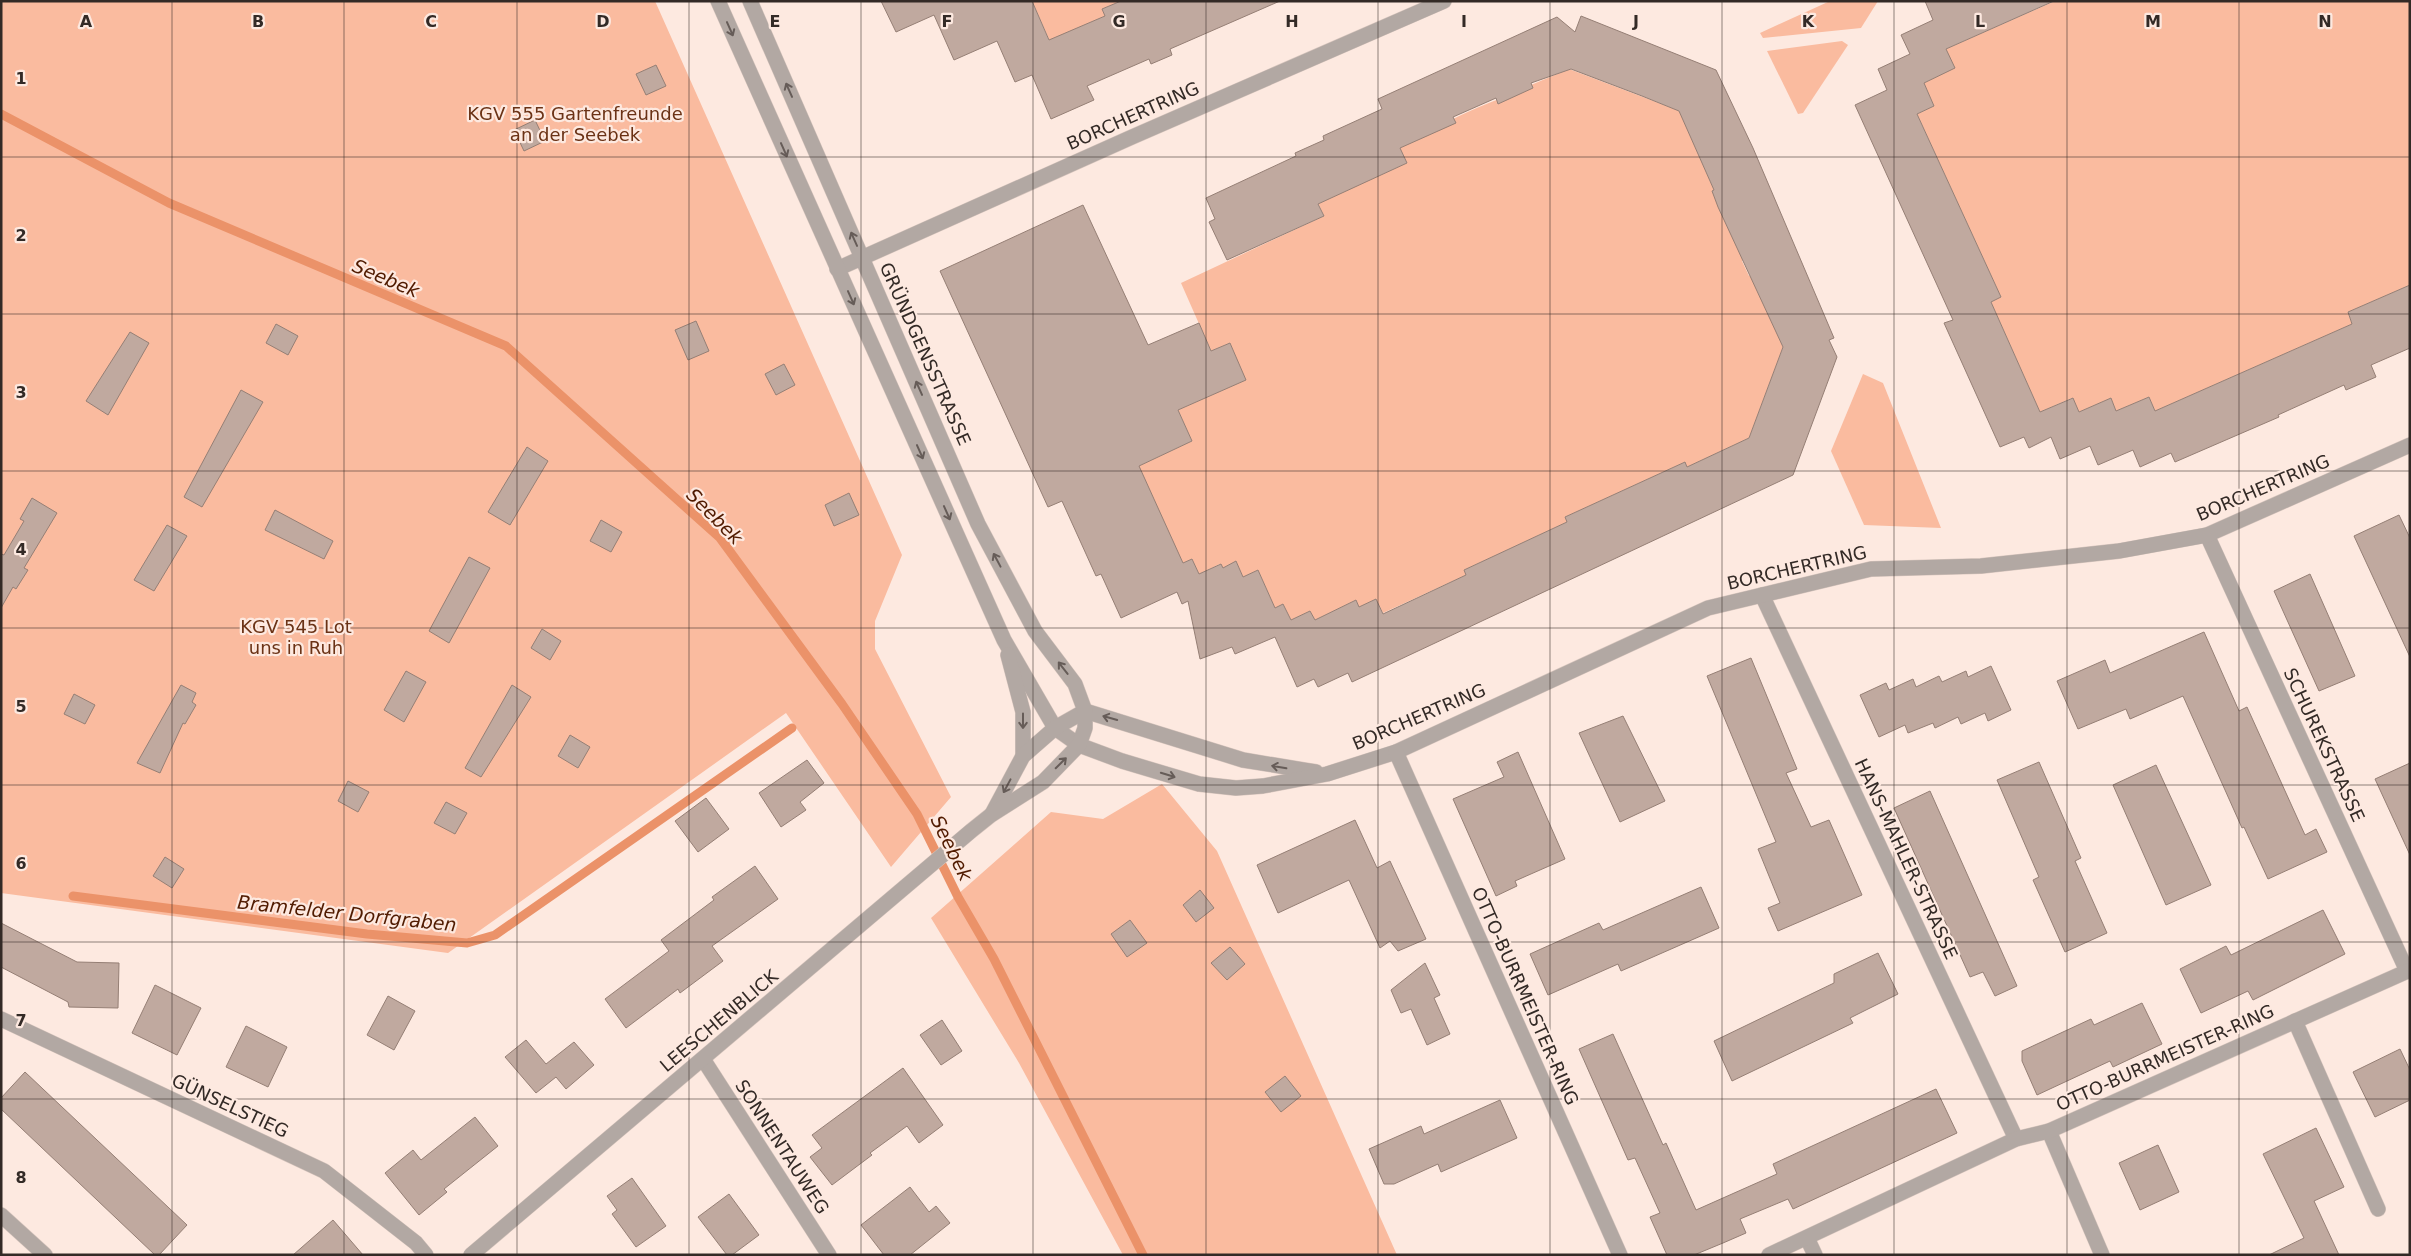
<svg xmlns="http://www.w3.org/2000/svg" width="2411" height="1256" viewBox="0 0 2411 1256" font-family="'DejaVu Sans',sans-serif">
<rect width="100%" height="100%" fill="#fde9e0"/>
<!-- green -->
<g fill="#fabb9f">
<path d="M 1,1 L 655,1 L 902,555 L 875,621 L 875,649 L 951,797 L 891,867 L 786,713 L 448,953 L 1,893 Z"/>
<path d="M 1032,1 L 1121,1 L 1102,9 L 1105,16 L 1064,34 L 1052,46 Z"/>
<path d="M 1830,1 L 1878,1 L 1861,28 L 1763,38 L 1760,33 Z"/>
<path d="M 2055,1 L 2410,1 L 2410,285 L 2348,312 L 2352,324 L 2155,411 L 2149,397 L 2116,411 L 2111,398 L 2079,412 L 2072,398 L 2040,412 L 1991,302 L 2001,297 L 1917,114 L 1934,106 L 1924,83 L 1954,68 L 1946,49 Z"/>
<path d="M 1842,41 L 1848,45 L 1803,113 L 1798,114 L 1767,51 Z"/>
<path d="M 1569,69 L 1680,111 L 1714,190 L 1712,191 L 1745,259 L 1742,261 L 1749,276 L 1752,276 L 1783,347 L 1749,438 L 1687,467 L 1685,462 L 1565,517 L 1567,522 L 1464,570 L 1466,575 L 1383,613 L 1376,599 L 1359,607 L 1356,600 L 1315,620 L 1310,611 L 1291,620 L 1283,604 L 1275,608 L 1258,570 L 1243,577 L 1236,561 L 1223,568 L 1220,564 L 1199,574 L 1192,559 L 1183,563 L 1130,470 L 1192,441 L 1178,410 L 1245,380 L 1230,343 L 1211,351 L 1181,283 L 1324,216 L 1318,203 L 1407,163 L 1400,148 C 1444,122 1483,102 1533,88 L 1531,85 Z"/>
<path d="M 1863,374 L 1883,383 L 1941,528 L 1864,525 L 1831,451 Z"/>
<path d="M 1162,784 L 1217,851 L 1397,1255 L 1123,1255 L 1019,1063 L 931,918 L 1051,812 L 1103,819 Z"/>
</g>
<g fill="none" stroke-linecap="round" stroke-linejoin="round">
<!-- stream -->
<g stroke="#eb9269" stroke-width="9">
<path d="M 1,114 L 169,203 L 506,346 L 720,538 L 842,704 L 917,814 L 958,897 L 994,959 L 1143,1255"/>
<path d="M 73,896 L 367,934 L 467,943 L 495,935 L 792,728"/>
</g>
</g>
<!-- building -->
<g fill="#c0a99f" stroke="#957f75">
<path d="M 881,1 L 1032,1 L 1049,40 L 1105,16 L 1102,9 L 1121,1 L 1280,1 L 1170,49 L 1172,55 L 1151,64 L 1149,59 L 1087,86 L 1094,100 L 1051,119 L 1032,75 L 1015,82 L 997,41 L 954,60 L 934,15 L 896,32 Z"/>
<path d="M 1925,1 L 2054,1 L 1946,49 L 1955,68 L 1924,83 L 1934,106 L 1917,114 L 2001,297 L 1991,302 L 2040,412 L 2073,398 L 2079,412 L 2111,398 L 2116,411 L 2149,397 L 2155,411 L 2352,324 L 2348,312 L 2410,285 L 2410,348 L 2371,365 L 2376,377 L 2346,390 L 2344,385 L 2278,415 L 2279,417 L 2175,462 L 2171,453 L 2140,467 L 2133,450 L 2098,465 L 2090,446 L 2060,459 L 2051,437 L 2029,448 L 2024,437 L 2000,447 L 1944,323 L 1953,320 L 1855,105 L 1887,90 L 1878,69 L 1910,54 L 1901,35 L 1933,20 Z"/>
<path d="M 1581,16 L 1716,70 L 1753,148 L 1834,338 L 1829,340 L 1837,357 L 1793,475 L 1352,682 L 1348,673 L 1318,687 L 1314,679 L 1297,687 L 1275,637 L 1235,654 L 1232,647 L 1200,659 L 1188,601 L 1182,604 L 1177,592 L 1121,618 L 1101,574 L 1096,576 L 1062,501 L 1048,507 L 940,271 L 1083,205 L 1148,345 L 1199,323 L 1211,351 L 1230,343 L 1246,380 L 1178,410 L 1192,441 L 1139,466 L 1183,563 L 1192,559 L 1199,574 L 1221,564 L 1223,568 L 1236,561 L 1243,577 L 1258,570 L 1275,608 L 1283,604 L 1291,620 L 1310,611 L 1315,620 L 1356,600 L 1359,607 L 1376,599 L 1383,614 L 1466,575 L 1464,570 L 1567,522 L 1565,517 L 1685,462 L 1687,467 L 1749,438 L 1783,347 L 1718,207 L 1712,191 L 1714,190 L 1679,111 L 1642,96 L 1571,69 L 1531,83 L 1533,88 L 1498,104 L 1496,98 L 1453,117 L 1456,123 L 1400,148 L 1407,163 L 1318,204 L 1324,216 L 1227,260 L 1209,222 L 1215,219 L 1206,198 L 1296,156 L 1295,153 L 1324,140 L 1323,136 L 1382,109 L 1378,99 L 1557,17 L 1575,32 Z"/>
<path d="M 656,65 L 666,86 L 646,95 L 636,74 Z"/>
<path d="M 535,120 L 545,141 L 524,151 L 514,130 Z"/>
<path d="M 696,321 L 709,351 L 688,360 L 675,330 Z"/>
<path d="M 276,324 L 298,336 L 288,355 L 266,343 Z"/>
<path d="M 130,332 L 149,343 L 108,415 L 86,401 Z"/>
<path d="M 784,364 L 795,385 L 776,395 L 765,374 Z"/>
<path d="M 241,390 L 263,402 L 202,507 L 184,497 Z"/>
<path d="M 527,447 L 548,461 L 510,525 L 488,512 Z"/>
<path d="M 849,493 L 859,515 L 834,526 L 825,505 Z"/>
<path d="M 32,498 L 57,513 L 24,568 L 28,570 L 16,589 L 13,587 L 1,608 L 1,554 L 4,555 L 24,521 L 20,519 Z"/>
<path d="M 275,510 L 333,541 L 324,559 L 265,530 Z"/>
<path d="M 2399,515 L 2410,538 L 2410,657 L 2354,536 Z"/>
<path d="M 601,520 L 622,532 L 611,552 L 590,541 Z"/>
<path d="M 167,525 L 187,536 L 154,591 L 134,580 Z"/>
<path d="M 469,557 L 490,568 L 449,643 L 429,631 Z"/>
<path d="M 2310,574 L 2355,676 L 2319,691 L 2274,591 Z"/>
<path d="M 542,629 L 561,641 L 550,660 L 531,648 Z"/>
<path d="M 2204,632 L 2239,711 L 2247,707 L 2305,835 L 2316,829 L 2327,852 L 2268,879 L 2244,827 L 2242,828 L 2183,696 L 2130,719 L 2126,709 L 2078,729 L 2057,681 L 2105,660 L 2110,673 Z"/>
<path d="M 1751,658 L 1797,769 L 1786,773 L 1811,827 L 1829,820 L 1862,895 L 1778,931 L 1768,908 L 1780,903 L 1758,849 L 1776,842 L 1707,676 Z"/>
<path d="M 1991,666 L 2011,710 L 1988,721 L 1985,713 L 1961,724 L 1958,717 L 1935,728 L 1933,723 L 1908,733 L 1905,725 L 1879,737 L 1860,695 L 1886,683 L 1889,690 L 1913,679 L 1916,687 L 1939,676 L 1942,682 L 1966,671 L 1968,677 Z"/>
<path d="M 406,671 L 426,682 L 404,722 L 384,710 Z"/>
<path d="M 181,685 L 196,693 L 192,702 L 196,705 L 185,724 L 183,723 L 160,773 L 137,763 Z"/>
<path d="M 512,685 L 531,697 L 481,777 L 465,768 Z"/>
<path d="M 74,694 L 95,705 L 85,724 L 64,714 Z"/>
<path d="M 1623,716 L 1665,801 L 1620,822 L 1579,733 Z"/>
<path d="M 570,735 L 590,747 L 578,768 L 558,756 Z"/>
<path d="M 1518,752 L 1565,859 L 1515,881 L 1517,886 L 1496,896 L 1453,799 L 1504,777 L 1497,762 Z"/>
<path d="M 807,760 L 824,783 L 800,802 L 806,810 L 781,827 L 759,793 Z"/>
<path d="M 2039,762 L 2081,858 L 2075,861 L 2107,933 L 2065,952 L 2033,880 L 2039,877 L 1997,780 Z"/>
<path d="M 2410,763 L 2410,855 L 2375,779 Z"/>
<path d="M 2156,765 L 2211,885 L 2166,905 L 2113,785 Z"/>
<path d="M 348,781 L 369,792 L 358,812 L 338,801 Z"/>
<path d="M 1930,791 L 2017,986 L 1995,996 L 1983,972 L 1970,977 L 1894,808 Z"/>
<path d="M 706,798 L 729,829 L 698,852 L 675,821 Z"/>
<path d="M 446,802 L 467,813 L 455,834 L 434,823 Z"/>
<path d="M 1355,820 L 1377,868 L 1390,861 L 1426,939 L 1398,951 L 1390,941 L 1380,948 L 1349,880 L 1278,913 L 1257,865 Z"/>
<path d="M 165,857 L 184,869 L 172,888 L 153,876 Z"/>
<path d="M 755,866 L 778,899 L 712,946 L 723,961 L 680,993 L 678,989 L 626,1028 L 605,999 L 669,951 L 661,940 L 714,900 L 712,897 Z"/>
<path d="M 1701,887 L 1719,928 L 1621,971 L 1618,964 L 1548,995 L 1530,954 L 1599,923 L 1603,930 Z"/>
<path d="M 1200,890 L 1214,908 L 1196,922 L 1183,905 Z"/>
<path d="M 2323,910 L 2345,954 L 2253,1000 L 2248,991 L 2201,1013 L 2180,969 L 2226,946 L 2231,955 Z"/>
<path d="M 1130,920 L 1147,943 L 1127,957 L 1111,934 Z"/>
<path d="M 1,923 L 77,962 L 119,963 L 118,1008 L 69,1007 L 68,1002 L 1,967 Z"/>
<path d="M 1230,947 L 1245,964 L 1227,980 L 1211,963 Z"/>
<path d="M 1878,953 L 1898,994 L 1850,1018 L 1853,1023 L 1732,1081 L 1714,1041 L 1834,983 L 1834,974 Z"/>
<path d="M 1425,963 L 1440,995 L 1434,998 L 1450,1034 L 1427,1045 L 1411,1009 L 1401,1013 L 1391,990 Z"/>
<path d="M 155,985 L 201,1008 L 177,1055 L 132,1033 Z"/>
<path d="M 388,996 L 415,1011 L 394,1050 L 367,1035 Z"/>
<path d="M 2142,1003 L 2162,1044 L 2113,1067 L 2110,1061 L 2037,1095 L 2022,1061 L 2022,1051 L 2091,1019 L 2094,1025 Z"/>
<path d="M 942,1020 L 962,1051 L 941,1065 L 920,1035 Z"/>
<path d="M 246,1026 L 287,1047 L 268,1087 L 226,1067 Z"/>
<path d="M 1613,1034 L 1663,1145 L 1666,1143 L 1696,1210 L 1777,1174 L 1773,1164 L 1936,1089 L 1957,1133 L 1793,1209 L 1788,1199 L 1740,1219 L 1746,1233 L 1723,1243 L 1694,1255 L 1667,1255 L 1650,1217 L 1660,1213 L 1635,1158 L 1628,1160 L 1579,1049 Z"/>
<path d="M 526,1040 L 546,1064 L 574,1042 L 594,1065 L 566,1089 L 556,1077 L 536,1093 L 505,1057 Z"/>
<path d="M 2400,1049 L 2410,1070 L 2410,1100 L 2375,1117 L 2353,1072 Z"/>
<path d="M 903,1068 L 943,1125 L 919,1143 L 907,1126 L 870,1153 L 872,1155 L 832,1185 L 810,1157 L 822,1148 L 812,1135 Z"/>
<path d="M 25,1072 L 187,1225 L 159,1255 L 155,1255 L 1,1109 L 1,1098 Z"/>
<path d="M 1285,1076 L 1301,1096 L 1281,1112 L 1265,1092 Z"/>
<path d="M 1500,1100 L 1517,1138 L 1441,1172 L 1438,1164 L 1394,1184 L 1384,1184 L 1369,1149 L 1421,1126 L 1424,1134 Z"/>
<path d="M 475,1117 L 498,1146 L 444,1189 L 447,1192 L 419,1215 L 385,1173 L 413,1150 L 421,1160 Z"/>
<path d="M 2316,1128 L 2344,1187 L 2314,1201 L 2339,1255 L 2269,1255 L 2304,1238 L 2263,1154 Z"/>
<path d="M 2158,1145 L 2179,1192 L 2140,1210 L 2119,1163 Z"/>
<path d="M 632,1178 L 666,1226 L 636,1247 L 612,1214 L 617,1210 L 607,1196 Z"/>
<path d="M 910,1187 L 929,1212 L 936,1206 L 950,1223 L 910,1255 L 884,1255 L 861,1225 Z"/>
<path d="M 729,1194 L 759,1235 L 732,1255 L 727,1255 L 698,1217 Z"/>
<path d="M 333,1220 L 363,1255 L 293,1255 Z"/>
</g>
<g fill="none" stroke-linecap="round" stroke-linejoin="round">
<!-- minor casing -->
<g stroke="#d9c7bf" stroke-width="16">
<g id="minor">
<path d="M 837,269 L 1132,137 L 1444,1"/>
<path d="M 2207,535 L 2407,971"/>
<path d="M 1762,595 L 2016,1139"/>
<path d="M 1085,711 L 1243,760 L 1316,772"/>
<path d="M 1079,745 L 1122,761 L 1199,784 L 1236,788 L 1263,786 L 1327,774 L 1396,752 L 1708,608 L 1871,569 L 1981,566 L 2119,551 L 2207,535 L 2410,445"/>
<path d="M 1396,752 L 1620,1255"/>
<path d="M 1,1019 L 324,1171 L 416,1243 L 426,1255"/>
<path d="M 2295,1021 L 2378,1209"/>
<path d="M 703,1059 L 829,1255"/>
<path d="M 2049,1131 L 2102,1255"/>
<path d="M 1807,1238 L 1815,1255"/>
<path d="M 1769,1255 L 2016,1139 L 2049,1131 L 2410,970"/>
</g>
</g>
<!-- tertiary casing -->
<g stroke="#d9c7bf" stroke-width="16">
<g id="tertiary">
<path d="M 718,1 L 1004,640 L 1055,728 L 1079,745"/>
<path d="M 1008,655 L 1023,712 L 1023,756"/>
<path d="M 992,814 L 1023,756 L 1055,728 L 1085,711"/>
<path d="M 1,1215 L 45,1255"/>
<path d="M 471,1255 L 971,831 L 991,815 L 1043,782 L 1079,745 L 1085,728 L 1085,711 L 1075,684 L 1035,631 L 978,524 L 750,1"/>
</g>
</g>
<!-- minor -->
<use href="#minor" stroke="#b2a8a3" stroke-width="15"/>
<!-- tertiary -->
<use href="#tertiary" stroke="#b2a8a3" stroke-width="15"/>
</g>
<!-- one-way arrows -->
<defs><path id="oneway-shaft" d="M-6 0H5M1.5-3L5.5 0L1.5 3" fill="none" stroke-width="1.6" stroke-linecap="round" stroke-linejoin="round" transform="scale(1.25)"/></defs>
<g stroke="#665c58">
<use href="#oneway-shaft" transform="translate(730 29) rotate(66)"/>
<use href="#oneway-shaft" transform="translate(789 90) rotate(-114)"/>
<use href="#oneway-shaft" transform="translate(784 150) rotate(66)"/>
<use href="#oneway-shaft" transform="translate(854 239) rotate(-114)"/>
<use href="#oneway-shaft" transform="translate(851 298) rotate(66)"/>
<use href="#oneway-shaft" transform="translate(919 388) rotate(-114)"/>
<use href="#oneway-shaft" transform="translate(920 452) rotate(66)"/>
<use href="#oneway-shaft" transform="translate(947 513) rotate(66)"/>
<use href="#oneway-shaft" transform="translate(997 560) rotate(-118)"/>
<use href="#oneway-shaft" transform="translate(1063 668) rotate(-128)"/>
<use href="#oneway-shaft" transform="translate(1110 718) rotate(-164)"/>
<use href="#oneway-shaft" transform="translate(1023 721) rotate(90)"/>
<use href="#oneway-shaft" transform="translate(1061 763) rotate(-45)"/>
<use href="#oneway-shaft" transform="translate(1279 767) rotate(-170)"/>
<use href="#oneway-shaft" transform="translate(1168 775) rotate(17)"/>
<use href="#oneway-shaft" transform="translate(1007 786) rotate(118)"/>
</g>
<!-- grid -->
<path fill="none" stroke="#332a26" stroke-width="1" stroke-opacity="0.55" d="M 172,1 L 172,1255M 344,1 L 344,1255M 517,1 L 517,1255M 689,1 L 689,1255M 861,1 L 861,1255M 1033,1 L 1033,1255M 1206,1 L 1206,1255M 1378,1 L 1378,1255M 1550,1 L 1550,1255M 1722,1 L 1722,1255M 1894,1 L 1894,1255M 2067,1 L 2067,1255M 2239,1 L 2239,1255M 1,157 L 2410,157M 1,314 L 2410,314M 1,471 L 2410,471M 1,628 L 2410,628M 1,785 L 2410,785M 1,942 L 2410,942M 1,1099 L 2410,1099"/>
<g text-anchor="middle" stroke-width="4.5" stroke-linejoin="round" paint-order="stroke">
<!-- park labels -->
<g font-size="18" fill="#6b3215" stroke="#fde9e0">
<text x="575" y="120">KGV 555 Gartenfreunde<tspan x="575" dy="21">an der Seebek</tspan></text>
<text x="296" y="633">KGV 545 Lot<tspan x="296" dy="21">uns in Ruh</tspan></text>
</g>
<!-- street labels -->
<g font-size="18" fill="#332a26" stroke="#fde9e0">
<text transform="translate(1133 116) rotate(-24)" y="6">BORCHERTRING</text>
<text transform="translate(925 354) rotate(66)" y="6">GRÜNDGENSSTRASSE</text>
<text transform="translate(2263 488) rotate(-23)" y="6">BORCHERTRING</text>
<text transform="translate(1797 568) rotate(-13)" y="6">BORCHERTRING</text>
<text transform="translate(1419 717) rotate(-23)" y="6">BORCHERTRING</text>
<text transform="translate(2324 745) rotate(65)" y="6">SCHUREKSTRASSE</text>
<text transform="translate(1906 859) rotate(65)" y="6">HANS-MAHLER-STRASSE</text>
<text transform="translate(1525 996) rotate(66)" y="6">OTTO-BURRMEISTER-RING</text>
<text transform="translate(719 1021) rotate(-40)" y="6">LEESCHENBLICK</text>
<text transform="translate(2165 1058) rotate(-24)" y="6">OTTO-BURRMEISTER-RING</text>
<text transform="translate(230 1106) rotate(25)" y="6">GÜNSELSTIEG</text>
<text transform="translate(782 1147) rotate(57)" y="6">SONNENTAUWEG</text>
</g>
<!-- water labels -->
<g font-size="19" font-style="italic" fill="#511b00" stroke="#fde9e0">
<text transform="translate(386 278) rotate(23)" y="7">Seebek</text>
<text transform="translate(715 516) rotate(45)" y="7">Seebek</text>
<text transform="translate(952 848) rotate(64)" y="7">Seebek</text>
<text transform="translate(347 913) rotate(6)" y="7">Bramfelder Dorfgraben</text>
</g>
</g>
<g font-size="16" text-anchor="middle" font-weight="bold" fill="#332a26" stroke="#fde9e0" stroke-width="4.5" stroke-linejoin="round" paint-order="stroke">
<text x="86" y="27">A</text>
<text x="258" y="27">B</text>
<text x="431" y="27">C</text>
<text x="603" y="27">D</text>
<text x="775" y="27">E</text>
<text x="947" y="27">F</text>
<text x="1119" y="27">G</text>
<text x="1292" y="27">H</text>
<text x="1464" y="27">I</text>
<text x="1636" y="27">J</text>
<text x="1808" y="27">K</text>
<text x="1980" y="27">L</text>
<text x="2153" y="27">M</text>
<text x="2325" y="27">N</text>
<text x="21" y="84">1</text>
<text x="21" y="241">2</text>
<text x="21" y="398">3</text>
<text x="21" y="555">4</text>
<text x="21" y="712">5</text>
<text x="21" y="869">6</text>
<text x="21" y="1026">7</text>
<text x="21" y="1183">8</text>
</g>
<!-- border -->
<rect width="2411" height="1256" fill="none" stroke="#332a26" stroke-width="5"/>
</svg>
